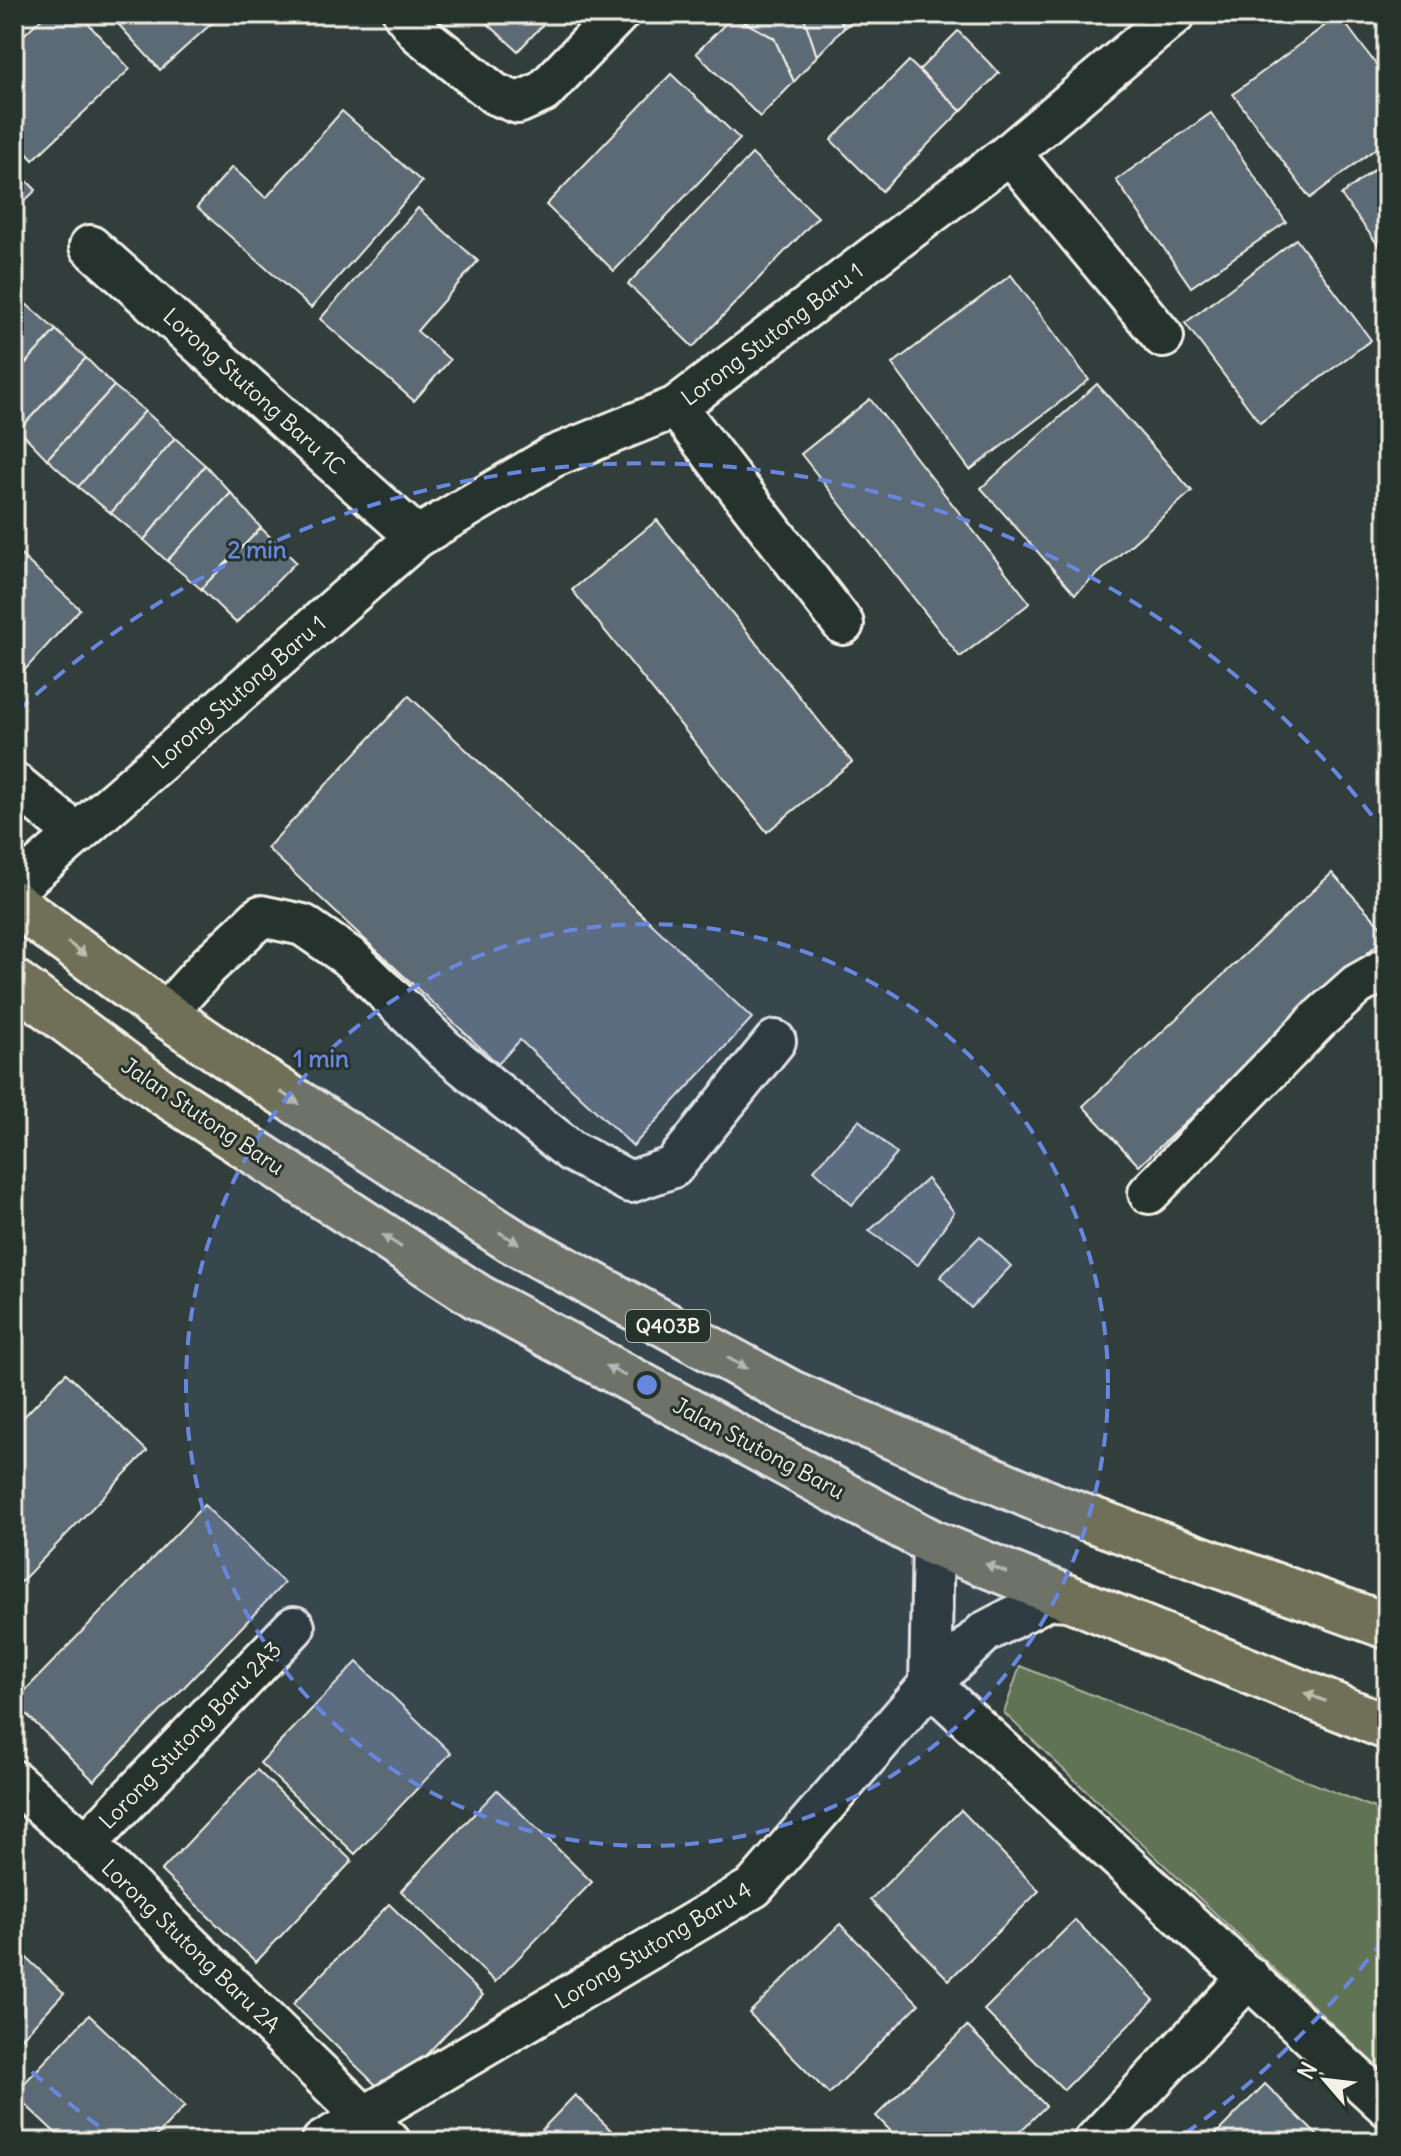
<svg xmlns="http://www.w3.org/2000/svg" width="1401" height="2156" viewBox="0 0 1401 2156" font-family="Delius,sans-serif">
<rect width="100%" height="100%" fill="#313e3b"/>
<filter id="ink" filterUnits="userSpaceOnUse"><feTurbulence type="fractalNoise" baseFrequency=".0125" numOctaves="2"/><feDisplacementMap in="SourceGraphic" scale="16" xChannelSelector="R" yChannelSelector="G"/><feConvolveMatrix kernelMatrix="1 2 1 2 8 2 1 2 1" color-interpolation-filters="sRGB"/></filter>
<g filter="url(#ink)">
<!-- green -->
<path fill="#617355" stroke="#aab29e" stroke-width="2" d="M 1020,1666 L 1387,1813 L 1387,2076 L 1004,1713 Z"/>
<!-- building -->
<g fill="#5b6b74" stroke="#f4f1e8" stroke-width="2">
<path d="M 46,14 L 79,14 L 130,69 L 33,160 L 14,139 L 14,44 Z"/>
<path d="M 109,14 L 222,14 L 160,70 Z"/>
<path d="M 477,14 L 553,14 L 518,51 Z"/>
<path d="M 735,14 L 803,14 L 817,56 L 794,82 L 774,38 L 733,16 Z"/>
<path d="M 803,14 L 838,14 L 844,28 L 817,56 Z"/>
<path d="M 838,14 L 861,14 L 844,28 Z"/>
<path d="M 1339,15 L 1387,79 L 1387,140 L 1310,198 L 1233,94 Z"/>
<path d="M 733,16 L 774,38 L 794,82 L 760,117 L 696,53 Z"/>
<path d="M 958,31 L 999,73 L 961,111 L 919,70 Z"/>
<path d="M 909,61 L 961,111 L 882,191 L 831,140 Z"/>
<path d="M 671,74 L 740,139 L 614,271 L 546,205 Z"/>
<path d="M 342,111 L 422,182 L 311,308 L 197,207 L 232,167 L 266,198 Z"/>
<path d="M 1211,113 L 1286,222 L 1191,287 L 1116,180 Z"/>
<path d="M 752,154 L 818,217 L 693,347 L 628,284 Z"/>
<path d="M 1387,160 L 1387,257 L 1341,195 Z"/>
<path d="M 14,168 L 36,190 L 14,211 Z"/>
<path d="M 418,208 L 478,261 L 417,331 L 450,360 L 414,401 L 320,319 Z"/>
<path d="M 1296,239 L 1371,340 L 1260,423 L 1185,323 Z"/>
<path d="M 1011,275 L 1089,380 L 970,470 L 892,364 Z"/>
<path d="M 14,294 L 26,304 L 14,317 Z"/>
<path d="M 26,304 L 56,330 L 14,376 L 14,317 Z"/>
<path d="M 56,330 L 86,358 L 19,430 L 14,425 L 14,376 Z"/>
<path d="M 86,358 L 114,386 L 47,459 L 19,430 Z"/>
<path d="M 1097,384 L 1192,491 L 1075,594 L 981,488 Z"/>
<path d="M 114,386 L 145,411 L 78,487 L 47,459 Z"/>
<path d="M 870,399 L 1030,603 L 960,657 L 801,454 Z"/>
<path d="M 145,411 L 175,438 L 111,513 L 78,487 Z"/>
<path d="M 175,438 L 205,465 L 144,540 L 111,513 Z"/>
<path d="M 205,465 L 231,493 L 167,561 L 144,540 Z"/>
<path d="M 231,493 L 261,528 L 201,589 L 167,561 Z"/>
<path d="M 657,520 L 852,762 L 767,832 L 572,590 Z"/>
<path d="M 261,528 L 296,562 L 236,623 L 201,589 Z"/>
<path d="M 14,549 L 80,609 L 14,682 Z"/>
<path d="M 409,696 L 752,1018 L 633,1146 L 520,1040 L 498,1064 L 267,848 Z"/>
<path d="M 1332,873 L 1387,933 L 1387,935 L 1139,1166 L 1083,1106 Z"/>
<path d="M 859,1120 L 897,1154 L 852,1205 L 814,1170 Z"/>
<path d="M 927,1179 L 954,1212 L 918,1265 L 869,1231 Z"/>
<path d="M 980,1236 L 1011,1266 L 971,1308 L 940,1277 Z"/>
<path d="M 66,1373 L 147,1451 L 14,1589 L 14,1427 Z"/>
<path d="M 204,1505 L 284,1583 L 94,1781 L 14,1702 Z"/>
<path d="M 357,1662 L 451,1753 L 355,1854 L 260,1763 Z"/>
<path d="M 257,1770 L 352,1861 L 256,1962 L 161,1871 Z"/>
<path d="M 497,1790 L 592,1882 L 495,1982 L 401,1891 Z"/>
<path d="M 961,1810 L 1039,1891 L 949,1980 L 870,1900 Z"/>
<path d="M 389,1904 L 483,1995 L 387,2096 L 293,2004 Z"/>
<path d="M 1075,1920 L 1154,2000 L 1064,2090 L 984,2010 Z"/>
<path d="M 840,1924 L 919,2004 L 829,2094 L 749,2013 Z"/>
<path d="M 14,1946 L 64,1993 L 14,2046 Z"/>
<path d="M 89,2015 L 185,2106 L 151,2142 L 65,2142 L 14,2094 Z"/>
<path d="M 967,2026 L 1046,2106 L 1009,2142 L 901,2142 L 876,2116 Z"/>
<path d="M 1265,2084 L 1324,2142 L 1208,2142 Z"/>
<path d="M 575,2095 L 623,2142 L 530,2142 Z"/>
</g>
<g fill="none" stroke-linecap="round" stroke-linejoin="round">
<!-- minor casing -->
<g stroke="#f4f1e8" stroke-width="46">
<g id="minor">
<path d="M 404,14 L 419,33 L 495,94 L 518,103 L 543,92 L 618,14"/>
<path d="M 1010,153 L 1163,337"/>
<path d="M 90,246 L 417,537"/>
<path d="M 676,407 L 843,624"/>
<path d="M 14,783 L 77,834"/>
<path d="M 14,889 L 417,537 L 552,457 L 676,407 L 1010,153 L 1175,14"/>
<path d="M 165,1014 L 208,966 L 261,916 L 303,925 L 352,959 L 444,1049 L 490,1087 L 571,1151 L 630,1182 L 673,1167 L 775,1041"/>
<path d="M 1149,1193 L 1318,1020 L 1357,985 L 1387,968"/>
<path d="M 930,1684 L 1387,2106"/>
<path d="M 930,1684 L 933,1543"/>
<path d="M 14,1781 L 86,1844 L 390,2142"/>
<path d="M 86,1844 L 294,1627"/>
<path d="M 322,2142 L 754,1887 L 930,1684 L 985,1632 L 1048,1599 L 1075,1600"/>
<path d="M 1094,2142 L 1249,1977"/>
</g>
</g>
<!-- major casing -->
<g stroke="#f4f1e8" stroke-width="50">
<g id="major">
<path d="M 14,903 L 165,1014 L 247,1070 L 511,1240 L 791,1393 L 1059,1508 L 1387,1626"/>
<path d="M 14,982 L 164,1093 L 478,1297 L 933,1543 L 1387,1727"/>
</g>
</g>
<!-- minor -->
<use href="#minor" stroke="#26332d" stroke-width="40"/>
<!-- major -->
<use href="#major" stroke="#706f59" stroke-width="44"/>
</g>
<!-- one-way arrows -->
<defs><path id="oneway-solid" d="M-6-.8H1V-3.2L6.5 0L1 3.2V.8H-6Z" transform="scale(2)"/></defs>
<g fill="#bfbdaf">
<use href="#oneway-solid" transform="translate(77 949) rotate(36)"/>
<use href="#oneway-solid" transform="translate(290 1098) rotate(33)"/>
<use href="#oneway-solid" transform="translate(509 1238) rotate(31)"/>
<use href="#oneway-solid" transform="translate(392 1241) rotate(-147)"/>
<use href="#oneway-solid" transform="translate(737 1363) rotate(29)"/>
<use href="#oneway-solid" transform="translate(616 1371) rotate(-152)"/>
<use href="#oneway-solid" transform="translate(996 1568) rotate(-158)"/>
<use href="#oneway-solid" transform="translate(1315 1697) rotate(-158)"/>
</g>
</g>
<!-- distance rings -->
<circle cx="647" cy="1385" r="461" fill="#6887de" fill-opacity=".12"/>
<g fill="none" stroke="#6887de" stroke-width="4" stroke-dasharray="14 10">
<circle cx="647" cy="1385" r="461"/>
<path d="M1383 1940A922 922 0 0 1 1176 2140M118 2140A922 922 0 0 1 18 2059M18 711A922 922 0 0 1 1383 830"/>
</g>
<g text-anchor="middle" stroke-width="6" stroke-linejoin="round" paint-order="stroke">
<!-- shield labels -->
<rect fill="#26332d" stroke="#b6b8b0" stroke-width="2" x="626" y="1310" width="84" height="32" rx="6"/>
<g font-size="20" font-weight="bold" fill="#f4f1e8">
<text x="668" y="1333">Q403B</text>
</g>
<!-- street labels -->
<g font-size="22" fill="#f4f1e8" stroke="#26332d">
<text transform="translate(772 334) rotate(-37)" y="8">Lorong Stutong Baru 1</text>
<text transform="translate(254 391) rotate(42)" y="8">Lorong Stutong Baru 1C</text>
<text transform="translate(239 692) rotate(-41)" y="8">Lorong Stutong Baru 1</text>
<text transform="translate(203 1116) rotate(34)" y="8">Jalan Stutong Baru</text>
<text transform="translate(759 1448) rotate(28)" y="8">Jalan Stutong Baru</text>
<text transform="translate(190 1735) rotate(-46)" y="8">Lorong Stutong Baru 2A3</text>
<text transform="translate(653 1945) rotate(-31)" y="8">Lorong Stutong Baru 4</text>
<text transform="translate(191 1946) rotate(44)" y="8">Lorong Stutong Baru 2A</text>
</g>
</g>
<circle cx="647" cy="1385" r="12" fill="#6887de" stroke="#26332d" stroke-width="4"/>
<g font-size="24" text-anchor="middle" font-weight="bold" fill="#6887de" stroke="#26332d" stroke-width="6" stroke-linejoin="round" paint-order="stroke">
<text x="257" y="558">2 min</text>
<text x="321" y="1067">1 min</text>
</g>
<!-- margin -->
<rect width="1401" height="2156" fill="none" stroke="#26332d" stroke-width="48"/>
<rect x="24" y="24" width="1353" height="2108" fill="none" stroke="#f4f1e8" stroke-width="3" filter="url(#ink)"/>
<!-- north arrow -->
<g transform="translate(1325 2080) rotate(298)" stroke="#26332d" stroke-width="6" paint-order="stroke">
<path d="M0-6L14 30L0 20L-14 30Z" fill="#f4f1e8"/>
<text y="-12" font-size="22" font-weight="bold" text-anchor="middle" fill="#f4f1e8">N</text>
</g>
</svg>
